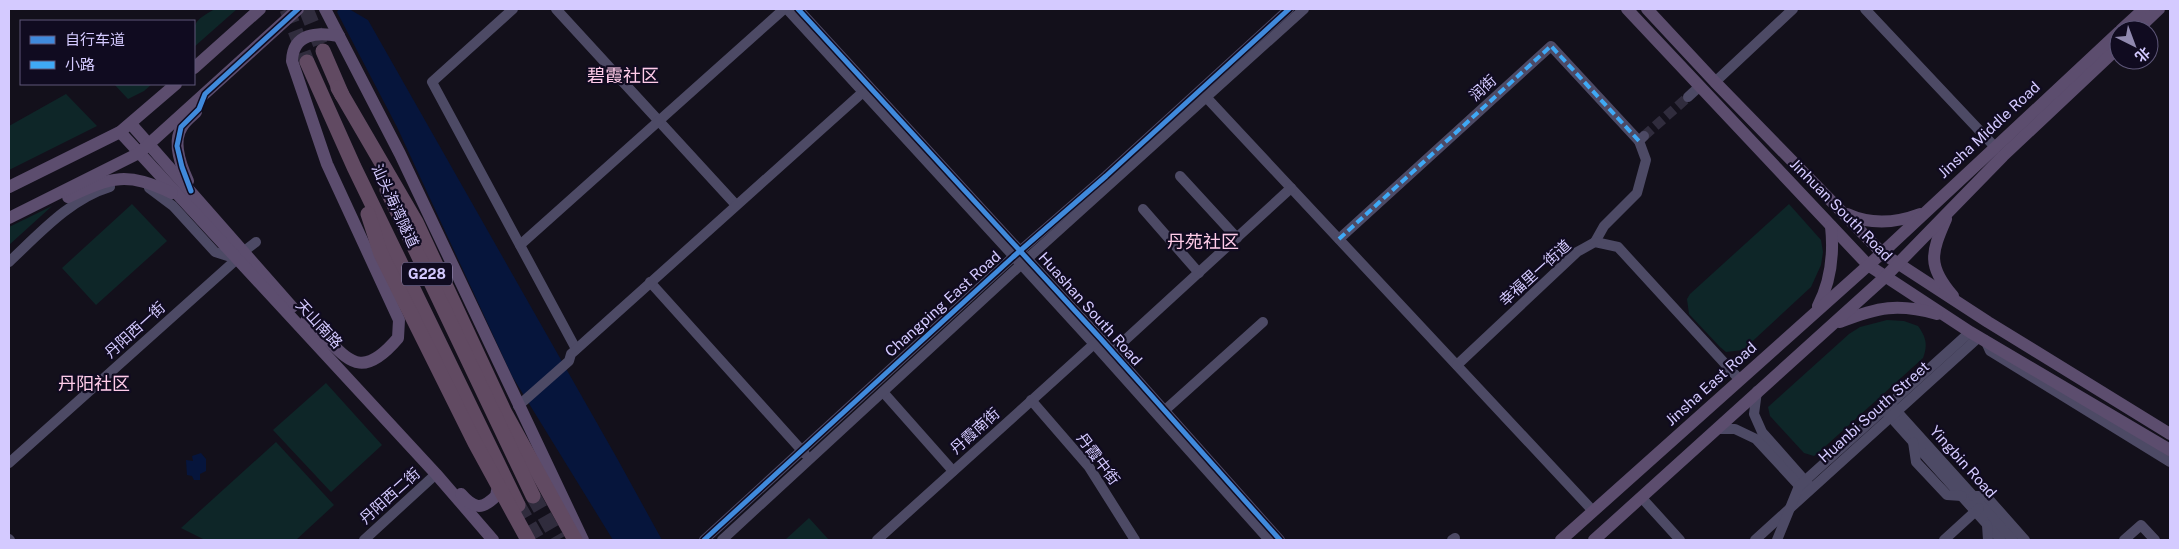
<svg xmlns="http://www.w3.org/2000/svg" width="2179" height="549" viewBox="0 0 2179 549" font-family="'Public Sans','Noto Sans SC',sans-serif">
<rect width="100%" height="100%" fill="#13101b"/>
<!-- green -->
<g fill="#0e2628">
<path d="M 215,9 L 237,9 L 194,47 C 194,22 192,22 215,9 Z"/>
<path d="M 114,84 L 152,84 L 144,91 L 128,99 Z"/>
<path d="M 66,94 L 97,126 L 9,170 L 9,126 Z"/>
<path d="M 132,204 L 167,241 L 96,305 L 62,268 Z"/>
<path d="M 1789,204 L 1821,240 L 1823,252 L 1821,265 L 1811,287 L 1743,350 L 1726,352 L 1720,347 L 1689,314 L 1687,299 L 1690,294 Z"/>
<path d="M 52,206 L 9,245 L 9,227 Z"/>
<path d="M 1887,320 L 1904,321 L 1918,326 C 1926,337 1928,345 1923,358 L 1818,453 L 1814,456 L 1804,453 L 1770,416 L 1768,407 L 1849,334 L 1860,327 Z"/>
<path d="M 326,383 L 382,445 L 331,492 L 273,430 Z"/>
<path d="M 276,442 L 334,505 L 296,540 L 205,540 L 181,528 Z"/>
<path d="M 809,518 L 829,540 L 785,540 Z"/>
</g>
<!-- water -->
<g fill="#06153c">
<path d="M 339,9 L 349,9 L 368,20 L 618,460 L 662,540 L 613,540 L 512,376 L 397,127 L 337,12 Z"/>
<path d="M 201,453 L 206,459 L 206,471 L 200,474 L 200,480 L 194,480 L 192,476 L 187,475 L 186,460 L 193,461 L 192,456 Z"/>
</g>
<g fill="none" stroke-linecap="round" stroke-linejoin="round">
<!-- minor-tunnel -->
<path stroke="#302c3d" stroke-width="10" stroke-dasharray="10 5" stroke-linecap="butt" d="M 1644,136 L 1688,97"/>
<!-- highway-tunnel -->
<g stroke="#302c3d" stroke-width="15" stroke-dasharray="15 8" stroke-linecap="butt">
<path d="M 287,9 L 307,62"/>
<path d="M 306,9 L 323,51"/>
<path d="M 533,496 L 558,540"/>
<path d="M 518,505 L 538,540"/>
</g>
<!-- minor -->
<g stroke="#4d4a65" stroke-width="10">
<path d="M 513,9 L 432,82 L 576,349"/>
<path d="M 556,9 L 736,205"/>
<path d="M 787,9 L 1094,344 L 1269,540"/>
<path d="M 798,9 L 1100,338 L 1280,540"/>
<path d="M 1865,9 L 1995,147"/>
<path d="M 1715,82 L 1793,9"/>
<path d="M 1206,97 L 1593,511"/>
<path d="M 1688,97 L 1700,86"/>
<path d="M 1180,176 L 1237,238"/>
<path d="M 1143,209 L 1199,273"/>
<path d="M 1339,239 L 1551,46 L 1639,141"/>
<path d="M 1595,242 L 1604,226 L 1637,193 L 1646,160 L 1639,141 L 1644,136"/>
<path d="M 520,245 L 784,9"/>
<path d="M 243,252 L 256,242"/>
<path d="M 9,262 C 39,234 70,199 110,187"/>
<path d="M 650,282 L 805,454"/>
<path d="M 1985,340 L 1990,351 L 2170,462"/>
<path d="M 1112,352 L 1291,188"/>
<path d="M 1457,365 L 1577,252 L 1595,242 L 1618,247 L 1740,380"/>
<path d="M 1757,391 L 1754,414 L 1762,432 L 1808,484"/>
<path d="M 883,392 L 953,471"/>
<path d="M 1031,400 L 1089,467 L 1135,540"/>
<path d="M 518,406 L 569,361 L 571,354 L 863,92"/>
<path d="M 1893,407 L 2013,540"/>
<path d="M 1164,411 L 1263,322"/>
<path d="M 1887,413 L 2001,540"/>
<path d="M 1717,429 L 1735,429 L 1756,439 L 1804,491"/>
<path d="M 1913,442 L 1916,462 L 1947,495 L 1962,496"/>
<path d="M 9,463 L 237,259 L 215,252 L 173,206 L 149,188"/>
<path d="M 1973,496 L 1986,496 L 2025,540"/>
<path d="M 1641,497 L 1680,540"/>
<path d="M 1987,525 L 1988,540"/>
<path d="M 9,539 L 10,540"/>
<path d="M 364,540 L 436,474"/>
<path d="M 704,540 L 1013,257 L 1106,176 L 1289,9"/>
<path d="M 722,540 L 1027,259 L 1304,9"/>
<path d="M 877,540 L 1094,344"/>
<path d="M 1452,540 L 1455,538"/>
<path d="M 1755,540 L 1979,337"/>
<path d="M 1777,540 L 1799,486 L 1970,332"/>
<path d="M 1944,540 L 1979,508"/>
<path d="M 2124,540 L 2141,525 L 2155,540"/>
</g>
<!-- major -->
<g stroke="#5c4d6e" stroke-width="12">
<path d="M 325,9 L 400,154 L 583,540"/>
<path d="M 1627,9 L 1868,265 L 1970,332 L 2170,450"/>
<path d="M 1647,9 L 1715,82 L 1882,253 L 1988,322 L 2170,434"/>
<path d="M 2121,30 L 2144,9"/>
<path d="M 2137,30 L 2159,9"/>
<path d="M 194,68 L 260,9"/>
<path d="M 131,124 L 292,307"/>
<path d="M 120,132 L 436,474 L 493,540"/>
<path d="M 188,181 C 181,166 172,142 182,127 C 185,121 192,116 196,112"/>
<path d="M 9,187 L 120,132 L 176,84"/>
<path d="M 68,197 C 113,176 127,172 172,193"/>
<path d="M 1847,214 C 1871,225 1896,223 1920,214"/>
<path d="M 9,218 L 139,153 L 298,9"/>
<path d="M 1946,219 C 1931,253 1927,266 1953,296"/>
<path d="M 1818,306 C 1831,281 1834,254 1831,226"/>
<path d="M 306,321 C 344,348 354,390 398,338 L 399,320 L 327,164 L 292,61 C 293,33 317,32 339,36"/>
<path d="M 1840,322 C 1878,307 1898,303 1937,314"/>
<path d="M 461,494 C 474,509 482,510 496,496 L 498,486"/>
<path d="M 1561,540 L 1882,253 L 2119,32"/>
<path d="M 1594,540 L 1885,277 L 2003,156 L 2119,47"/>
</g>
<!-- highway -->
<g stroke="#614a62" stroke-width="15">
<path d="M 323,51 L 342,95"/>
<path d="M 307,62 L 354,167 L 518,505"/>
<path d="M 338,88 L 416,222 L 504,411 L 575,540"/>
<path d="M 387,190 L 533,496"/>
<path d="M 368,214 L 381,254 L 475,443 L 528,540"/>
</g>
<!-- quiet -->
<path stroke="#3fa9f5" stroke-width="4" stroke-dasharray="8 4" stroke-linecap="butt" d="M 1339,239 L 1551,46 L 1639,141"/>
<!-- cycleway casing -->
<g stroke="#100b20" stroke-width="8">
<g id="cycleway">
<path d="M 798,9 L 1100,338 L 1280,540"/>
<path d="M 191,191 L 182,167 L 177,146 L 181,127 L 199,109 L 205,94 L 298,9"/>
<path d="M 704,540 L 1013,257 L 1106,176 L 1289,9"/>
</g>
</g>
<!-- cycleway -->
<use href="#cycleway" stroke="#408adc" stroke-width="5"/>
</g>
<g text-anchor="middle" stroke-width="4.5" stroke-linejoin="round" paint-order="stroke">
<!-- shield labels -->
<rect fill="#100b20" stroke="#9991bc" stroke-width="1" x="402" y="262.5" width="50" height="23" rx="4"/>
<g font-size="14" font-weight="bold" fill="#d4caff">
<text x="427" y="279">G228</text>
</g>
<!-- street labels -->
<g font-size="15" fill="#d4caff" stroke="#100b20">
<text transform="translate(1483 88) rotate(-42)" y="5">润街</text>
<text transform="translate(1989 130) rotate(-43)" y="5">Jinsha Middle Road</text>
<text transform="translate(395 206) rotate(65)" y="5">汕头海湾隧道</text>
<text transform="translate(1841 210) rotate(45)" y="5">Jinhuan South Road</text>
<text transform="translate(1535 273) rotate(-42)" y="5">幸福里一街道</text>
<text transform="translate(943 304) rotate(-42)" y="5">Changping East Road</text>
<text transform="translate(1090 309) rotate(48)" y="5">Huashan South Road</text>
<text transform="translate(319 324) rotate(47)" y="5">天山南路</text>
<text transform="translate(135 330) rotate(-42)" y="5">丹阳西一街</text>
<text transform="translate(1711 384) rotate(-42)" y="5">Jinsha East Road</text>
<text transform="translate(1874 412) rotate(-42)" y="5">Huanbi South Street</text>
<text transform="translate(975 431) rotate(-42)" y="5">丹霞南街</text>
<text transform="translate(1098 459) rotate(53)" y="5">丹霞中街</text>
<text transform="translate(1963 462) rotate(48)" y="5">Yingbin Road</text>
<text transform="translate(390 496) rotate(-42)" y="5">丹阳西二街</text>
</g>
<!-- quarter labels -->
<g font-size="18" fill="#ffcce9" stroke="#100b20">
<text x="623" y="82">碧霞社区</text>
<text x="1203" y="248">丹苑社区</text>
<text x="94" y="390">丹阳社区</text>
</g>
</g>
<!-- border -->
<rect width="2179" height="549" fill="none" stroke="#d4caff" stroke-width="20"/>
<!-- legend -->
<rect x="20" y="20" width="175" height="65" fill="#100b20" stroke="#5e5779"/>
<rect x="30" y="36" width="25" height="8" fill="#408adc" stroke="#5e5779"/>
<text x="65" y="45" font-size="15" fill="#d4caff">自行车道</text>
<rect x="30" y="61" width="25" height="8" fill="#3fa9f5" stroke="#5e5779"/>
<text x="65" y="70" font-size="15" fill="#d4caff">小路</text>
<!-- north arrow -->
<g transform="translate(2134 45) rotate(138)"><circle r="24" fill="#100b20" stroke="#5e5779"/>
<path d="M0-4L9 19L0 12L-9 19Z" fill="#9089af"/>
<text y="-8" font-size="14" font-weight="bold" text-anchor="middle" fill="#d4caff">北</text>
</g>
</svg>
